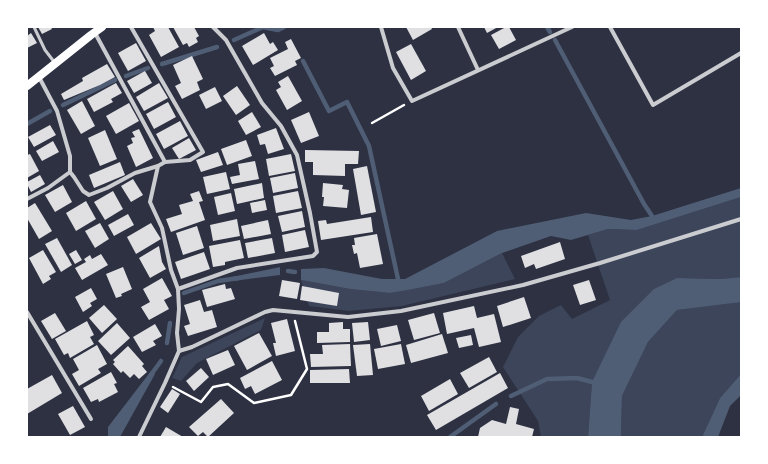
<svg xmlns="http://www.w3.org/2000/svg" width="768" height="464" viewBox="0 0 768 464" font-family="'IBM Plex Sans',sans-serif">
<rect width="100%" height="100%" fill="#2d3142"/>
<!-- green -->
<g fill="#3c4559">
<path d="M 741,197 L 741,277 L 721,279 L 677,278 L 592,382 L 588,437 L 541,437 L 538,421 L 503,367 L 518,337 L 539,316 L 561,305 L 572,319 L 610,300 L 588,235 L 608,229 L 637,230 Z"/>
<path d="M 502,253 L 515,279 L 402,306 L 349,311 L 309,306 L 301,280 L 350,289 L 390,293 L 444,283 Z"/>
<path d="M 730,302 L 741,302 L 741,374 L 720,398 L 702,437 L 621,437 L 622,396 L 648,342 L 677,310 Z"/>
<path d="M 265,318 L 261,330 L 197,363 L 181,381 L 172,378 L 182,357 Z"/>
</g>
<!-- water -->
<g fill="#4f5d75">
<path d="M 741,188 L 741,197 L 637,230 L 608,229 L 571,240 L 551,236 L 502,253 L 444,283 L 408,290 L 390,293 L 350,289 L 301,280 L 301,269 L 324,268 L 382,279 L 405,279 L 497,231 L 586,213 L 631,220 L 652,216 Z"/>
<path d="M 280,267 L 280,275 L 233,281 L 232,277 Z"/>
<path d="M 741,277 L 741,302 L 677,310 L 648,342 L 622,396 L 621,437 L 588,437 L 592,382 L 621,322 L 654,289 L 677,278 L 721,279 Z"/>
<path d="M 151,371 L 155,374 L 120,437 L 108,437 L 108,427 Z"/>
<path d="M 741,374 L 741,395 L 730,406 L 718,437 L 702,437 L 720,398 Z"/>
</g>
<g fill="none" stroke-linecap="round" stroke-linejoin="round">
<!-- stream -->
<g stroke="#4f5d75" stroke-width="4.5">
<path d="M 547,27 L 550,32"/>
<path d="M 234,40 L 263,27 L 278,30 L 284,27"/>
<path d="M 555,40 L 644,204 L 652,216"/>
<path d="M 303,61 L 329,111 L 347,102 L 369,146 L 398,279"/>
<path d="M 162,64 L 217,47"/>
<path d="M 126,76 L 148,68"/>
<path d="M 63,105 L 115,80"/>
<path d="M 27,124 L 50,111"/>
<path d="M 288,271 L 295,272"/>
<path d="M 184,293 L 218,281 L 239,278"/>
<path d="M 167,343 L 170,323"/>
<path d="M 150,376 L 161,361"/>
<path d="M 511,396 L 547,379 L 577,378 L 592,382"/>
<path d="M 450,437 L 496,404"/>
</g>
</g>
<!-- building -->
<g fill="#e0e0e3">
<path d="M 38,27 L 51,27 L 52,29 L 42,34 Z"/>
<path d="M 153,27 L 168,27 L 179,47 L 161,57 L 149,35 L 155,31 Z"/>
<path d="M 173,27 L 194,27 L 199,36 L 196,38 L 198,42 L 189,47 L 187,43 L 183,45 Z"/>
<path d="M 406,27 L 431,27 L 432,29 L 413,40 Z"/>
<path d="M 484,27 L 498,27 L 487,33 Z"/>
<path d="M 506,27 L 509,27 L 516,40 L 499,49 L 491,35 Z"/>
<path d="M 31,33 L 37,43 L 27,48 L 27,36 Z"/>
<path d="M 264,33 L 270,44 L 273,42 L 278,50 L 253,65 L 242,46 Z"/>
<path d="M 291,39 L 301,58 L 295,61 L 297,65 L 275,76 L 270,68 L 274,66 L 270,58 L 288,49 L 285,42 Z"/>
<path d="M 136,43 L 146,61 L 128,71 L 118,53 Z"/>
<path d="M 411,44 L 426,71 L 411,80 L 396,52 Z"/>
<path d="M 192,56 L 203,79 L 197,82 L 200,90 L 182,99 L 175,86 L 181,83 L 173,65 Z"/>
<path d="M 107,64 L 115,77 L 100,85 L 64,100 L 61,94 L 83,81 L 82,78 Z"/>
<path d="M 145,71 L 152,83 L 134,93 L 127,81 Z"/>
<path d="M 288,76 L 302,101 L 287,110 L 276,90 L 281,87 L 278,82 Z"/>
<path d="M 116,83 L 122,93 L 111,99 L 113,102 L 94,112 L 87,99 Z"/>
<path d="M 159,83 L 168,98 L 144,111 L 136,97 Z"/>
<path d="M 237,86 L 250,105 L 236,115 L 223,96 Z"/>
<path d="M 215,87 L 222,101 L 206,109 L 199,95 Z"/>
<path d="M 82,101 L 95,126 L 81,134 L 67,110 Z"/>
<path d="M 168,102 L 176,117 L 154,129 L 146,114 Z"/>
<path d="M 129,103 L 139,121 L 116,134 L 106,116 Z"/>
<path d="M 252,112 L 261,127 L 246,135 L 238,121 Z"/>
<path d="M 309,112 L 319,136 L 301,143 L 291,120 Z"/>
<path d="M 180,121 L 188,136 L 164,149 L 156,134 Z"/>
<path d="M 50,125 L 56,135 L 34,147 L 28,137 Z"/>
<path d="M 276,128 L 284,149 L 268,154 L 265,144 L 260,145 L 257,135 Z"/>
<path d="M 139,129 L 153,158 L 136,167 L 127,146 L 133,143 L 131,138 L 135,137 L 132,132 Z"/>
<path d="M 105,130 L 117,159 L 100,166 L 88,138 Z"/>
<path d="M 189,138 L 196,150 L 179,159 L 172,148 Z"/>
<path d="M 246,140 L 252,156 L 227,165 L 221,149 Z"/>
<path d="M 53,141 L 59,152 L 42,161 L 36,151 Z"/>
<path d="M 305,150 L 359,151 L 358,164 L 345,164 L 345,176 L 313,175 L 313,162 L 305,162 Z"/>
<path d="M 218,152 L 223,165 L 201,172 L 196,160 Z"/>
<path d="M 30,154 L 39,171 L 27,178 L 27,155 Z"/>
<path d="M 291,154 L 295,171 L 269,176 L 266,159 Z"/>
<path d="M 255,161 L 259,179 L 232,184 L 230,177 L 240,175 L 238,164 Z"/>
<path d="M 120,162 L 125,175 L 94,188 L 89,175 Z"/>
<path d="M 367,166 L 376,212 L 361,215 L 353,169 Z"/>
<path d="M 226,172 L 230,189 L 207,194 L 203,177 Z"/>
<path d="M 295,173 L 298,188 L 273,193 L 270,178 Z"/>
<path d="M 40,175 L 45,184 L 31,192 L 27,184 L 27,182 Z"/>
<path d="M 133,179 L 143,195 L 131,202 L 121,186 Z"/>
<path d="M 262,183 L 264,198 L 237,204 L 234,189 Z"/>
<path d="M 323,183 L 343,185 L 342,189 L 349,190 L 347,208 L 323,206 L 324,197 L 322,197 Z"/>
<path d="M 63,185 L 72,202 L 55,212 L 45,195 Z"/>
<path d="M 113,191 L 123,209 L 105,220 L 94,202 Z"/>
<path d="M 199,191 L 203,201 L 199,202 L 205,220 L 171,232 L 166,219 L 182,214 L 179,205 L 193,201 L 190,194 Z"/>
<path d="M 298,191 L 302,208 L 276,213 L 273,196 Z"/>
<path d="M 231,193 L 235,211 L 218,215 L 214,197 Z"/>
<path d="M 265,200 L 267,210 L 252,213 L 250,203 Z"/>
<path d="M 86,201 L 96,219 L 76,231 L 66,213 Z"/>
<path d="M 35,203 L 52,231 L 39,239 L 27,218 L 27,208 Z"/>
<path d="M 302,211 L 305,227 L 282,232 L 278,216 Z"/>
<path d="M 128,214 L 134,225 L 114,236 L 108,225 Z"/>
<path d="M 371,217 L 373,232 L 321,240 L 318,221 L 326,220 L 327,224 Z"/>
<path d="M 237,219 L 240,236 L 213,241 L 210,225 Z"/>
<path d="M 268,220 L 271,234 L 244,239 L 241,226 Z"/>
<path d="M 100,223 L 109,239 L 95,248 L 85,231 Z"/>
<path d="M 151,223 L 161,239 L 136,254 L 127,237 Z"/>
<path d="M 197,226 L 204,248 L 183,255 L 176,233 Z"/>
<path d="M 305,230 L 309,247 L 285,252 L 282,235 Z"/>
<path d="M 377,234 L 383,264 L 360,268 L 357,253 L 354,254 L 352,245 L 355,245 L 354,238 Z"/>
<path d="M 57,238 L 72,265 L 61,272 L 45,244 Z"/>
<path d="M 272,238 L 275,253 L 248,258 L 245,243 Z"/>
<path d="M 240,240 L 244,258 L 225,262 L 225,265 L 213,267 L 209,246 Z"/>
<path d="M 560,242 L 565,259 L 536,269 L 534,264 L 525,268 L 521,256 Z"/>
<path d="M 159,246 L 162,262 L 166,269 L 150,278 L 139,258 Z"/>
<path d="M 43,250 L 56,272 L 49,276 L 51,279 L 43,284 L 29,258 Z"/>
<path d="M 76,250 L 82,260 L 75,264 L 69,254 Z"/>
<path d="M 204,252 L 210,269 L 181,279 L 175,262 Z"/>
<path d="M 101,254 L 108,265 L 82,280 L 75,268 L 86,262 L 84,259 L 90,255 L 92,259 Z"/>
<path d="M 123,267 L 132,289 L 121,294 L 122,296 L 116,298 L 106,274 Z"/>
<path d="M 162,278 L 172,296 L 164,300 L 169,309 L 149,320 L 141,307 L 150,302 L 143,289 Z"/>
<path d="M 282,280 L 300,283 L 297,299 L 279,296 Z"/>
<path d="M 589,280 L 596,300 L 580,305 L 573,285 Z"/>
<path d="M 225,284 L 226,289 L 231,288 L 235,299 L 207,307 L 202,290 Z"/>
<path d="M 302,286 L 339,293 L 337,306 L 300,300 Z"/>
<path d="M 91,288 L 97,299 L 90,303 L 92,306 L 83,312 L 75,297 Z"/>
<path d="M 524,297 L 531,318 L 503,327 L 497,306 Z"/>
<path d="M 200,300 L 204,312 L 212,310 L 217,327 L 188,336 L 184,326 L 190,324 L 184,305 Z"/>
<path d="M 104,305 L 117,319 L 102,333 L 89,318 Z"/>
<path d="M 474,306 L 477,318 L 494,314 L 501,342 L 479,347 L 474,328 L 447,334 L 443,313 Z"/>
<path d="M 55,313 L 66,331 L 52,339 L 41,321 Z"/>
<path d="M 434,313 L 440,333 L 414,340 L 408,320 Z"/>
<path d="M 287,319 L 295,351 L 276,356 L 273,343 L 276,343 L 271,323 Z"/>
<path d="M 87,321 L 94,335 L 90,337 L 94,344 L 70,358 L 68,353 L 64,355 L 55,339 Z"/>
<path d="M 343,322 L 343,329 L 350,329 L 350,342 L 317,343 L 317,332 L 329,332 L 329,323 Z"/>
<path d="M 368,322 L 370,340 L 354,342 L 352,323 Z"/>
<path d="M 117,323 L 130,338 L 111,355 L 98,341 Z"/>
<path d="M 155,324 L 162,336 L 153,341 L 156,345 L 142,352 L 133,337 Z"/>
<path d="M 397,325 L 401,341 L 381,346 L 377,329 Z"/>
<path d="M 259,333 L 272,356 L 247,370 L 234,346 Z"/>
<path d="M 442,334 L 448,353 L 411,363 L 406,345 Z"/>
<path d="M 471,335 L 473,345 L 459,348 L 456,338 Z"/>
<path d="M 350,344 L 351,366 L 311,367 L 310,354 L 323,354 L 322,345 Z"/>
<path d="M 370,344 L 373,375 L 357,376 L 353,345 Z"/>
<path d="M 401,344 L 405,364 L 378,369 L 374,349 Z"/>
<path d="M 97,345 L 107,364 L 98,369 L 101,373 L 79,386 L 72,374 L 79,370 L 73,359 Z"/>
<path d="M 128,346 L 144,364 L 142,366 L 147,372 L 139,379 L 134,374 L 130,378 L 123,371 L 121,373 L 113,364 L 115,362 L 113,360 Z"/>
<path d="M 228,350 L 235,365 L 213,375 L 206,359 Z"/>
<path d="M 489,357 L 497,372 L 469,388 L 460,373 Z"/>
<path d="M 272,361 L 282,380 L 255,394 L 251,386 L 245,389 L 240,378 Z"/>
<path d="M 201,368 L 209,377 L 194,391 L 186,381 Z"/>
<path d="M 349,369 L 350,383 L 310,383 L 310,370 Z"/>
<path d="M 111,372 L 117,383 L 114,384 L 118,392 L 99,402 L 98,399 L 91,402 L 83,388 Z"/>
<path d="M 500,373 L 508,388 L 436,430 L 427,415 Z"/>
<path d="M 52,375 L 62,393 L 27,414 L 27,389 Z"/>
<path d="M 450,379 L 458,394 L 429,411 L 421,396 Z"/>
<path d="M 172,389 L 180,394 L 168,413 L 160,407 Z"/>
<path d="M 221,399 L 234,413 L 208,437 L 203,432 L 198,436 L 189,427 Z"/>
<path d="M 73,406 L 85,427 L 70,435 L 58,414 Z"/>
<path d="M 510,407 L 519,409 L 516,424 L 534,429 L 532,437 L 478,437 L 480,428 L 492,420 L 506,424 Z"/>
<path d="M 166,427 L 183,437 L 160,437 Z"/>
</g>
<g fill="none" stroke-linecap="round" stroke-linejoin="round">
<!-- path -->
<g stroke="#fff" stroke-width="2.5">
<path d="M 372,123 L 404,105"/>
<path d="M 173,387 L 201,402 L 213,387 L 228,384 L 254,403 L 291,395 L 307,369 L 295,321"/>
</g>
<!-- service -->
<path stroke="#caccd0" stroke-width="3" d="M 34,27 L 45,50 L 55,63"/>
<!-- minor -->
<g stroke="#caccd0" stroke-width="4">
<path d="M 131,27 L 203,152 L 190,160 L 165,162"/>
<path d="M 381,27 L 393,68 L 412,101 L 572,27"/>
<path d="M 458,27 L 478,70"/>
<path d="M 610,27 L 653,105 L 741,53"/>
<path d="M 95,33 L 165,162 L 158,166 L 150,202 L 162,228 L 171,270 L 178,289 L 179,309 L 177,333 L 179,351 L 165,383 L 139,437"/>
<path d="M 39,77 L 57,111 L 70,156 L 70,172 L 74,177 L 83,191 L 89,195 L 107,188 L 135,173 L 158,166"/>
<path d="M 27,199 L 48,188 L 70,172"/>
<path d="M 178,289 L 237,268 L 313,256 L 317,252 L 310,213 L 297,155 L 281,126 L 262,103 L 226,40 L 213,27"/>
<path d="M 27,312 L 91,419"/>
<path d="M 179,351 L 192,347 L 265,312 L 273,310 L 348,317 L 401,311 L 523,285 L 600,263 L 741,219"/>
</g>
<!-- secondary -->
<path stroke="#fff" stroke-width="8" d="M 27,86 L 91,35 L 102,27"/>
</g>
<!-- border -->
<rect width="768" height="464" fill="none" stroke="#ffffff" stroke-width="56"/>
</svg>
